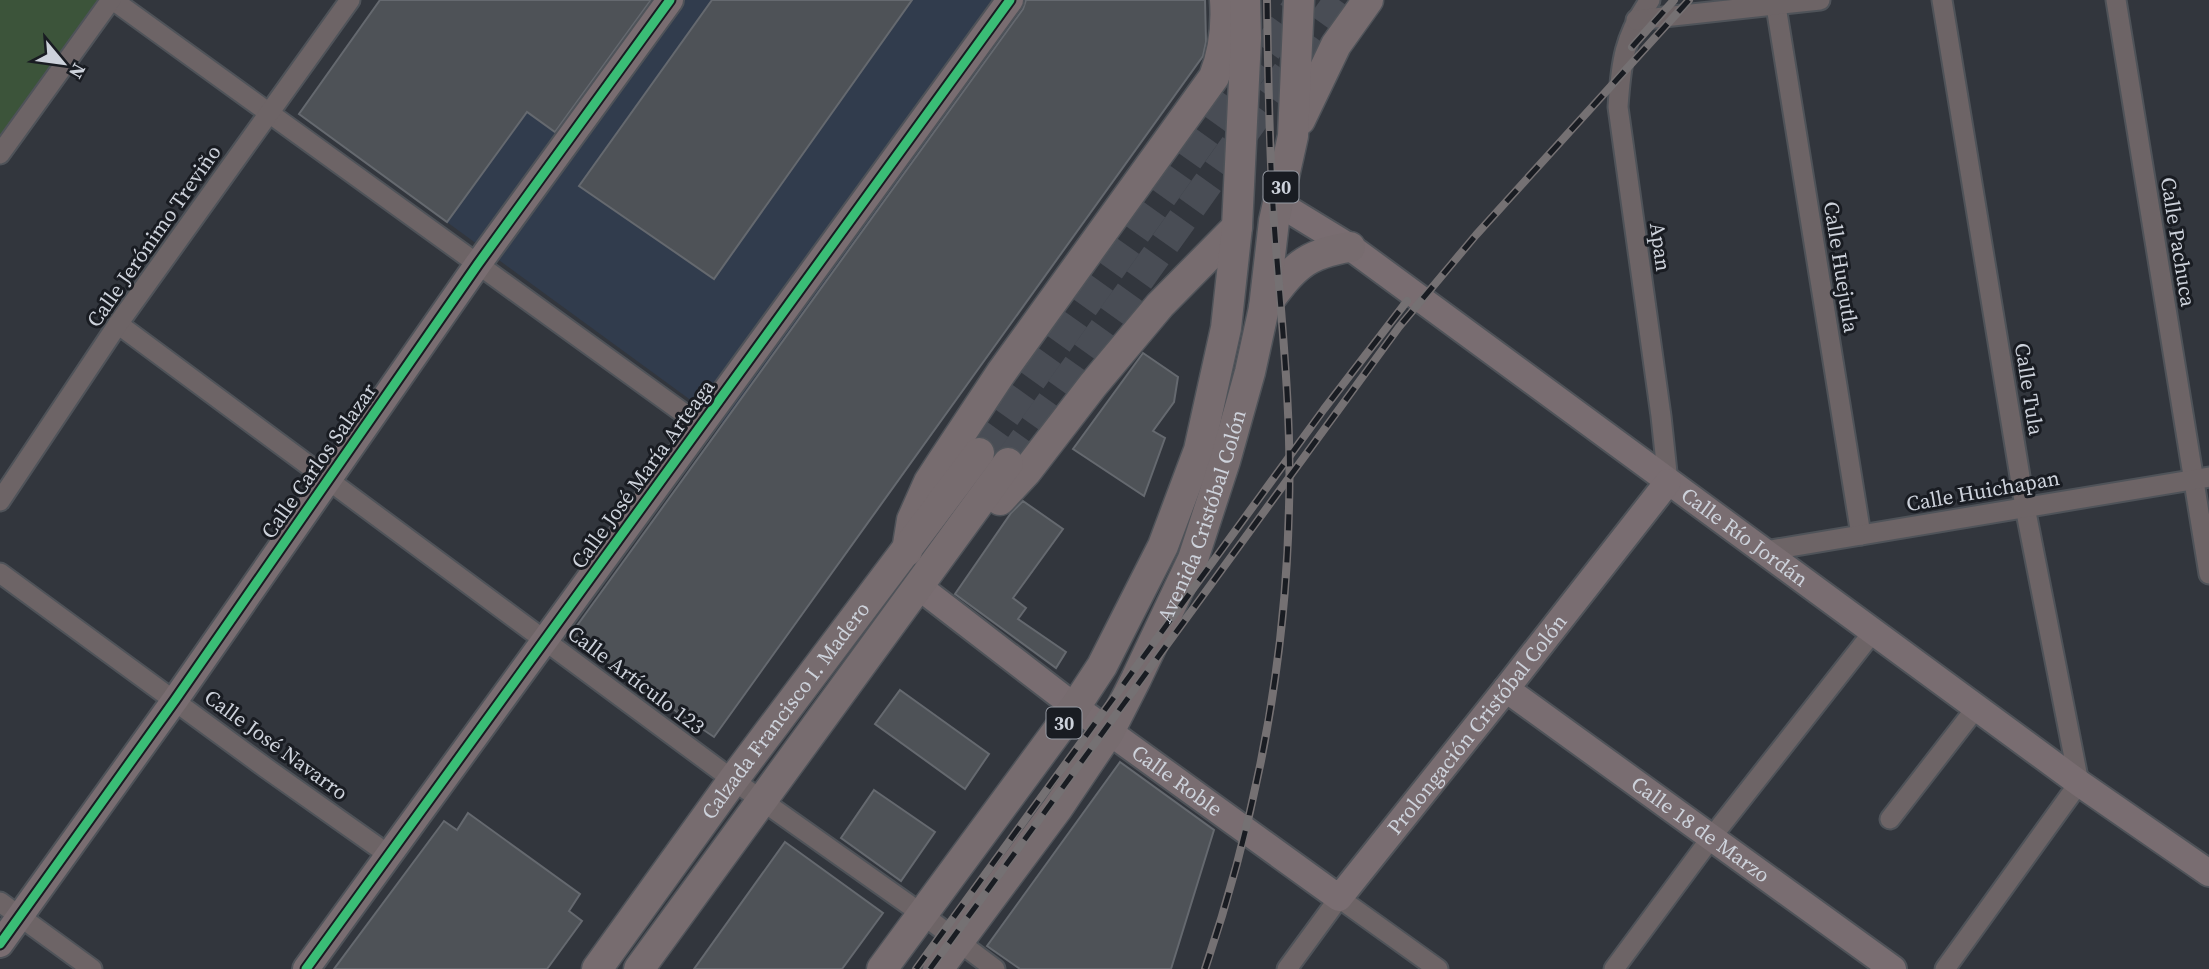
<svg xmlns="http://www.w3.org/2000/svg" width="2209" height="969" viewBox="0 0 2209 969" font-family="'Source Serif 4',serif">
<rect width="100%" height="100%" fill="#32363d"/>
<!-- built -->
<path fill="#313c4d" d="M 380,0 L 1205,0 L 1206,51 L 714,737 L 568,638 L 722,423 L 299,114 Z"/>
<!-- green -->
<path fill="#3c543a" d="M 0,0 L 110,0 L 0,154 Z"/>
<!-- building -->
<g fill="#4e5257" stroke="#65696f" stroke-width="2">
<path d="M 380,0 L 651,0 L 555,132 L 527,112 L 447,222 L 299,114 Z"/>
<path d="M 712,0 L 912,0 L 714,279 L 579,186 Z"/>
<path d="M 1026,0 L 1205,0 L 1206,42 L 1203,56 L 714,737 L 568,638 L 1023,9 Z"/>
<path d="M 1143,353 L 1178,377 L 1174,402 L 1153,431 L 1165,438 L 1144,496 L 1073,449 Z"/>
<path d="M 1023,501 L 1063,529 L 1013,598 L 1026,608 L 1018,619 L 1066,652 L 1056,668 L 955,594 L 1011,513 Z"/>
<path d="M 900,690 L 989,754 L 965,789 L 875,724 Z"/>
<path d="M 1120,762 L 1214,830 L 1171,969 L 1020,969 L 987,946 Z"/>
<path d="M 874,790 L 935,832 L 901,881 L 841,838 Z"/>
<path d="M 468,813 L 580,894 L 569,911 L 582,921 L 547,969 L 334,969 L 444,821 L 457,830 Z"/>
<path d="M 785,842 L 883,913 L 842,969 L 694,969 Z"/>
</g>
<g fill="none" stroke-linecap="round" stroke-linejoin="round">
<!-- primary-tunnel -->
<g stroke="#494d55" stroke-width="30" stroke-dasharray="30 15" stroke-linecap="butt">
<path d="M 979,453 L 1302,0"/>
<path d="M 1008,463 L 1339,0"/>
</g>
<!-- street casing -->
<g stroke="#4f5359" stroke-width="23">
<g id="street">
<path d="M 113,0 L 700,425"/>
<path d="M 1650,0 C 1624,36 1621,63 1618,107 L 1661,416 L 1668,482"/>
<path d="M 1942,0 L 2025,507 L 2079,783 L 1945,969"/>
<path d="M 2116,0 L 2209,574"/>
<path d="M 1776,6 L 1861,535"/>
<path d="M 1636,20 L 1820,0"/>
<path d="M 0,154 L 111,0"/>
<path d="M 118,324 L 733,780 L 922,914 L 995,969"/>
<path d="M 0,501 L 118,324 L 350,0"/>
<path d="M 1765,551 L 2209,477"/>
<path d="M 0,573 L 266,768 L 389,855"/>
<path d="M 1890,819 L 1976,708"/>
<path d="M 0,902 L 92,969"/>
<path d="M 1287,969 L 1339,898 L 1438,969"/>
<path d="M 1614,969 L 1711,838 L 1873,632"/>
</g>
</g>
<!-- secondary casing -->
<g stroke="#4f5359" stroke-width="30">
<g id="secondary">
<path id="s1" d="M 1278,203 L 1350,247 L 2079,783 L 2209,873"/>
<path id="s2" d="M 918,586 L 1075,707 L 1339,898 L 1506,689 L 1668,482"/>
<path id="s3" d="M 1506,689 L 1893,969"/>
<path d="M 0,944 L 175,700 L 478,264 L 670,0"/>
<path d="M 306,969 L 1010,0"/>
</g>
</g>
<!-- primary casing -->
<g stroke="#4f5359" stroke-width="33">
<g id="primary">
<path d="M 1300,120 L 1336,45 L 1368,0"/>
<path d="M 1264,307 C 1292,270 1302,254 1350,247"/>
<path d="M 1000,500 L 1026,472 L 1093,385 L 1160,305 L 1237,227"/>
<path d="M 907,551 L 912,520 L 929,482 L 942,462 L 1001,373 L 1214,77 C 1224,51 1227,28 1225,0"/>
<path id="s4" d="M 597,969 L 733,780 L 979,453"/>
<path d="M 639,969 L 1008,463"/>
<path d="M 882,969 L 1075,707 L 1102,666 L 1163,546 L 1199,450 L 1226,328 L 1237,227 L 1246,38 L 1245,0"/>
<path id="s5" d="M 938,969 L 1057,809 L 1109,732 L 1136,679 L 1193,559 L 1225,461 L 1250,372 L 1264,308 L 1274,221 L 1293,136 L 1299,0"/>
</g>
</g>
<!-- street -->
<use href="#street" stroke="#6d6466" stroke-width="19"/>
<!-- secondary -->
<use href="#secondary" stroke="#796d71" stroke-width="26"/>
<!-- primary -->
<use href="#primary" stroke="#776c6f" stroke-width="30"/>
<!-- rail casing -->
<g stroke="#757173" stroke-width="8">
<g id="rail">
<path d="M 1632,47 L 1674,0"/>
<path d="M 916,969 L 1324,409 L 1407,301"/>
<path d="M 930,969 L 1399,327 L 1476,235 L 1689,0"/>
<path d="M 1205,969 C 1255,821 1286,664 1289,507 C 1292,412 1281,317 1274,222 C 1269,148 1268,74 1267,0"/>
</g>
</g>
<!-- rail -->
<use href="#rail" stroke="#191c22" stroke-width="5" stroke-dasharray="16" stroke-linecap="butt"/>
<!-- cycleway casing -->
<g stroke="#191c22" stroke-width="13">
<g id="cycleway">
<path d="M 0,944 L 175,700 L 478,264 L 670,0"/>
<path d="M 306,969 L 1010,0"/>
</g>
</g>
<!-- cycleway -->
<use href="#cycleway" stroke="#3abd76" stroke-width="9"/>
</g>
<g text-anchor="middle" stroke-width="6" stroke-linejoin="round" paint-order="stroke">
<!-- shield labels -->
<g fill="#191c22" stroke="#979ba4" stroke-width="2">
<rect x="1263.5" y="171.5" width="35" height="31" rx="5"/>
<rect x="1046.5" y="707.5" width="35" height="31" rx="5"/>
</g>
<g font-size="19" font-weight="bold" fill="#cdd2db">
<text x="1281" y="194">30</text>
<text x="1064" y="730">30</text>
</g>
<!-- street labels -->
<g font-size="21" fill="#cdd2db" stroke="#191c22">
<text transform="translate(154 236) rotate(-55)" y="7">Calle Jerónimo Treviño</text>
<text transform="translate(2178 242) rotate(81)" y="7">Calle Pachuca</text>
<text transform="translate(1660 247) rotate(82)" y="7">Apan</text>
<text transform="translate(1841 267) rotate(81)" y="7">Calle Huejutla</text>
<text transform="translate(2029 389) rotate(81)" y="7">Calle Tula</text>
<text transform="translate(319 461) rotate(-55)" y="7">Calle Carlos Salazar</text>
<text transform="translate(643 474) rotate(-54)" y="7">Calle José María Arteaga</text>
<text transform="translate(1983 491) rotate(-10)" y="7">Calle Huichapan</text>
<text dy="7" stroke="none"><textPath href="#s5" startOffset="528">Avenida Cristóbal Colón</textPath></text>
<text dy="7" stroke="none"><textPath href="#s1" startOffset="574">Calle Río Jordán</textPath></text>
<text transform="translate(636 680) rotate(37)" y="7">Calle Artículo 123</text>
<text dy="7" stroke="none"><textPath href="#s4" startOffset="320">Calzada Francisco I. Madero</textPath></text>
<text dy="7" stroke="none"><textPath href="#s2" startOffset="746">Prolongación Cristóbal Colón</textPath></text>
<text transform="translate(276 745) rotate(36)" y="7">Calle José Navarro</text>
<text dy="7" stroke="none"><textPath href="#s2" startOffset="324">Calle Roble</textPath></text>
<text dy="7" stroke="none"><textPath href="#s3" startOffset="240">Calle 18 de Marzo</textPath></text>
</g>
</g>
<!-- north arrow -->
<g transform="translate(63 63) rotate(119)" stroke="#191c22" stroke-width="5" paint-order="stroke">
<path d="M0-5L12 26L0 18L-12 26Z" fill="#cdd2db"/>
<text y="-10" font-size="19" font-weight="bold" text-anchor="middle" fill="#cdd2db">N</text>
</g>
</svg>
